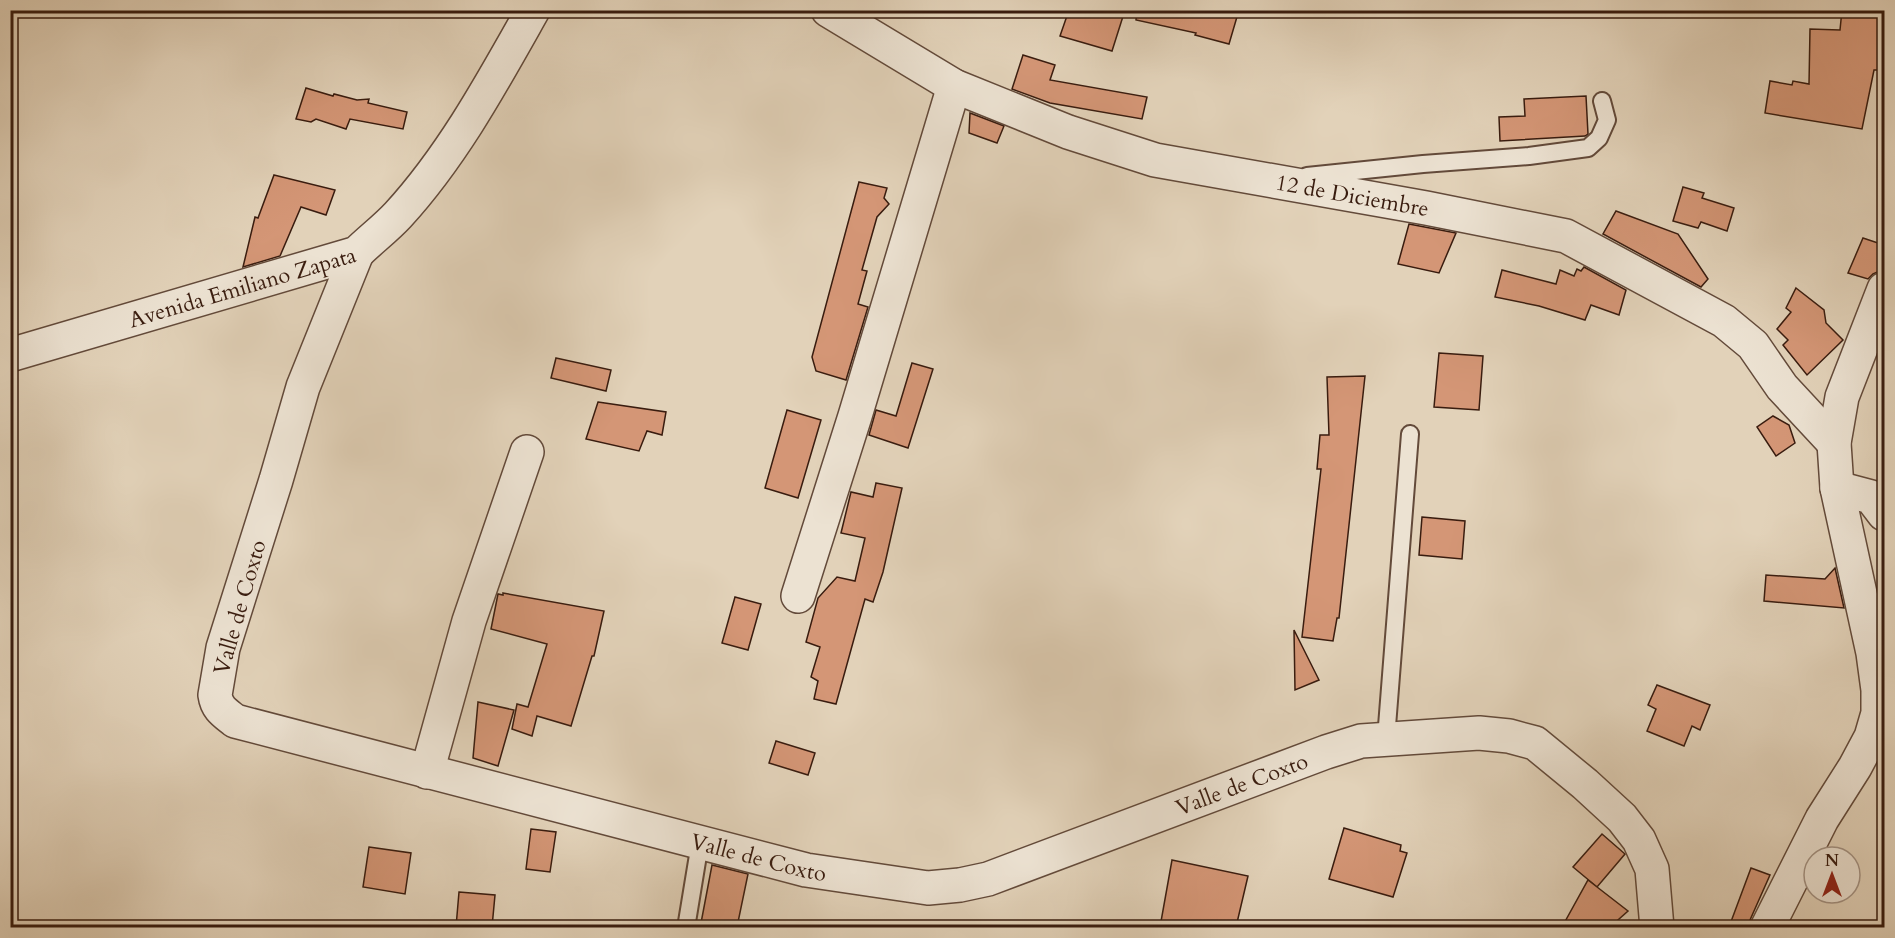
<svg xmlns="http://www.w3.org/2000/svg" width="1895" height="938" viewBox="0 0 1895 938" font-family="Cardo,serif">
<rect width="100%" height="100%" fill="#e2d2b9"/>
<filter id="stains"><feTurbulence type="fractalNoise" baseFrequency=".00333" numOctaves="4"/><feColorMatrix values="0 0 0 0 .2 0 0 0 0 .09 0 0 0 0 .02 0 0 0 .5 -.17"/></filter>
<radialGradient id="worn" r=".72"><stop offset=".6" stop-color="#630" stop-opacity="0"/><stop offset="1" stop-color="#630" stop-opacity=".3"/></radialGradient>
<!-- building -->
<g fill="#d49676" stroke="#391c0f" stroke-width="1.5">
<path d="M 1069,10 L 1125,10 L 1112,51 L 1060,36 Z"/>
<path d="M 1137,10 L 1239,10 L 1229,44 L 1195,35 L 1196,33 L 1136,20 Z"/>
<path d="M 1842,10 L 1884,10 L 1884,70 L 1874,70 L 1862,129 L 1765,113 L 1770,81 L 1792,85 L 1793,81 L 1809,84 L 1810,29 L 1840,30 Z"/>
<path d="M 1023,55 L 1055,65 L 1050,80 L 1147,97 L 1142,119 L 1050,103 L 1012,89 Z"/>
<path d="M 306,88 L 333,96 L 334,94 L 357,100 L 369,99 L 368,103 L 407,112 L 403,129 L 350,119 L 346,129 L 316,119 L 311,122 L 296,119 Z"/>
<path d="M 1586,96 L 1588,134 L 1585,136 L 1500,141 L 1499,117 L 1525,116 L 1524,99 Z"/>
<path d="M 970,113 L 1004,126 L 997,143 L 969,133 Z"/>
<path d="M 274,175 L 335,190 L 326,215 L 301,207 L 280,256 L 243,267 L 255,217 L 258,218 Z"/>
<path d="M 859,182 L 887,188 L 884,198 L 889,204 L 877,217 L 862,270 L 867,271 L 858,304 L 868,307 L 846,380 L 816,371 L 812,357 Z"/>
<path d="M 1683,187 L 1704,193 L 1702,198 L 1734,208 L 1727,231 L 1701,222 L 1698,228 L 1673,221 Z"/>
<path d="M 1616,211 L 1678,234 L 1708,279 L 1701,287 L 1603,234 Z"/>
<path d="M 1409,224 L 1456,233 L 1439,273 L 1398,264 Z"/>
<path d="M 1863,238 L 1884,245 L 1884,262 L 1880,271 L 1873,274 L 1868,279 L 1848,273 Z"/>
<path d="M 1584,267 L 1626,290 L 1619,315 L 1591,305 L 1585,320 L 1539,306 L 1495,297 L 1502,270 L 1556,284 L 1560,270 L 1574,276 L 1577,269 L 1581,271 Z"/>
<path d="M 1796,288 L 1824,310 L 1826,323 L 1843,340 L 1807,375 L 1783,345 L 1788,340 L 1777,329 L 1791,312 L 1786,308 Z"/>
<path d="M 1439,353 L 1483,356 L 1479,410 L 1434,407 Z"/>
<path d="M 556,358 L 611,370 L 606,391 L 551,378 Z"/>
<path d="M 912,363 L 933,369 L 908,448 L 869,435 L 876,410 L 896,416 Z"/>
<path d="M 1365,376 L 1339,618 L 1337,618 L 1333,641 L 1302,637 L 1321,469 L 1317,469 L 1320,435 L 1329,435 L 1327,377 Z"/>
<path d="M 598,402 L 666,412 L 662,435 L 647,431 L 639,451 L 586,439 Z"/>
<path d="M 787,410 L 821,420 L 798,498 L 765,488 Z"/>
<path d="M 1773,416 L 1789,425 L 1795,443 L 1776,456 L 1757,427 Z"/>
<path d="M 876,483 L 902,488 L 883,572 L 873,602 L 865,599 L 836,704 L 814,699 L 818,681 L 811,677 L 820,647 L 806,642 L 818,598 L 837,577 L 855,581 L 865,538 L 841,533 L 851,492 L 873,497 Z"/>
<path d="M 1422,517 L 1465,521 L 1462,559 L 1419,555 Z"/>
<path d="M 1835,568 L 1844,608 L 1764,601 L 1766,575 L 1825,579 Z"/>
<path d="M 503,593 L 604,611 L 594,656 L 592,656 L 571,726 L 537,716 L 532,736 L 512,729 L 517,704 L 528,707 L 547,644 L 491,629 L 498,594 L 503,595 Z"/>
<path d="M 735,597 L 761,604 L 748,650 L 722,643 Z"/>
<path d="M 1294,630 L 1319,680 L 1295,690 Z"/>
<path d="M 1657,685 L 1710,705 L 1700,730 L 1692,726 L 1684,746 L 1647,731 L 1656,709 L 1648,705 Z"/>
<path d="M 478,702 L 514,710 L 498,766 L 473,758 Z"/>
<path d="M 776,741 L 815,753 L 808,775 L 769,763 Z"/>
<path d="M 1344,828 L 1401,845 L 1400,851 L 1407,853 L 1393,897 L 1329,879 Z"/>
<path d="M 531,829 L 556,832 L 550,872 L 526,869 Z"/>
<path d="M 1602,834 L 1625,854 L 1597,887 L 1573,867 Z"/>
<path d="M 369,847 L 411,853 L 405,894 L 363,887 Z"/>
<path d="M 1172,860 L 1248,876 L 1236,927 L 1160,927 Z"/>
<path d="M 712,865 L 748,874 L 737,927 L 726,927 L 701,923 Z"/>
<path d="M 1751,868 L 1770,875 L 1750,920 L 1749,927 L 1729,927 Z"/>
<path d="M 1588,880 L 1628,911 L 1610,927 L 1562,927 Z"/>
<path d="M 459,892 L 495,895 L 492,927 L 456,927 Z"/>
</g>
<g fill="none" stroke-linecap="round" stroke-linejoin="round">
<!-- service casing -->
<g stroke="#634a3a" stroke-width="20">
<g id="service">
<path d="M 1307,176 L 1423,164 L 1529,156 L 1588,148 L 1599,138 L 1607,120 L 1602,101"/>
<path d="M 1386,739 L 1410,434"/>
<path d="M 686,928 L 700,843"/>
</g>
</g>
<!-- minor casing -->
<g stroke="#634a3a" stroke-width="36">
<g id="minor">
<path id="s1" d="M 828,10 L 954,86 L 1068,132 L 1155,160 L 1426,208 L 1566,236 L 1724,321 L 1753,345 L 1782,387 L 1834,443"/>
<path id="s2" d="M 357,253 L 303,387 L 276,480 L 223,648 L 215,695 C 217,709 225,713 235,721 L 806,870 L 928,888 L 960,885 L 988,879 L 1326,752 L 1361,741 L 1479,733 L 1509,736 L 1535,743 L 1585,784 L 1622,818 L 1639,840 L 1652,869 L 1657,928"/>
<path id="s3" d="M 10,355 L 357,253 C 370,240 385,229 398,215 C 453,155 493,81 533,10"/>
<path d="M 1837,488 L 1871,497 L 1884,514"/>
<path d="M 798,596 L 855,416 L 954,86"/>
<path d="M 427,772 L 469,621 L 527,452"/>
<path d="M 1767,928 L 1822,819 L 1855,767 L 1871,737 L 1878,713 L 1878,690 L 1873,653 L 1837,488 L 1834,443 L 1842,397 L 1884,289"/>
</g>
</g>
<!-- service -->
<use href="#service" stroke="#ece2d2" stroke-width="16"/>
<!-- minor -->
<use href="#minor" stroke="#ece2d2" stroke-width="33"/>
</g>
<g text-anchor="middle" stroke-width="4.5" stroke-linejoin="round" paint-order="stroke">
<!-- street labels -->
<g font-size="22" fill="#391c0f" stroke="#ece2d2">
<text dy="8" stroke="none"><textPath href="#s1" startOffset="562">12 de Diciembre</textPath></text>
<text dy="8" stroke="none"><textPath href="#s3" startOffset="242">Avenida Emiliano Zapata</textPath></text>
<text transform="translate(239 607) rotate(-74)" y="8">Valle de Coxto</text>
<text dy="8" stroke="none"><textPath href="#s2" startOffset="1544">Valle de Coxto</textPath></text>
<text dy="8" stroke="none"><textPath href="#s2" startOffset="1040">Valle de Coxto</textPath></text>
</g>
</g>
<!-- margin -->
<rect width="1895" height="938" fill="none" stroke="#e2d2b9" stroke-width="36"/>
<rect x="12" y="12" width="1871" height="914" fill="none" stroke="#391c0f" stroke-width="3"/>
<rect x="18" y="18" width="1859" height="902" fill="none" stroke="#391c0f" stroke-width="1.5"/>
<!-- north arrow -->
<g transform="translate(1832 875)"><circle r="28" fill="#ece2d2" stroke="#a49384" stroke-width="1.5"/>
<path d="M0-4.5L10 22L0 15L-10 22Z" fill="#8f2418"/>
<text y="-9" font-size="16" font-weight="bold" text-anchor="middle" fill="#391c0f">N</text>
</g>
<rect width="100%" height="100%" filter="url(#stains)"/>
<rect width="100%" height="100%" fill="url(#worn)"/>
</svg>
